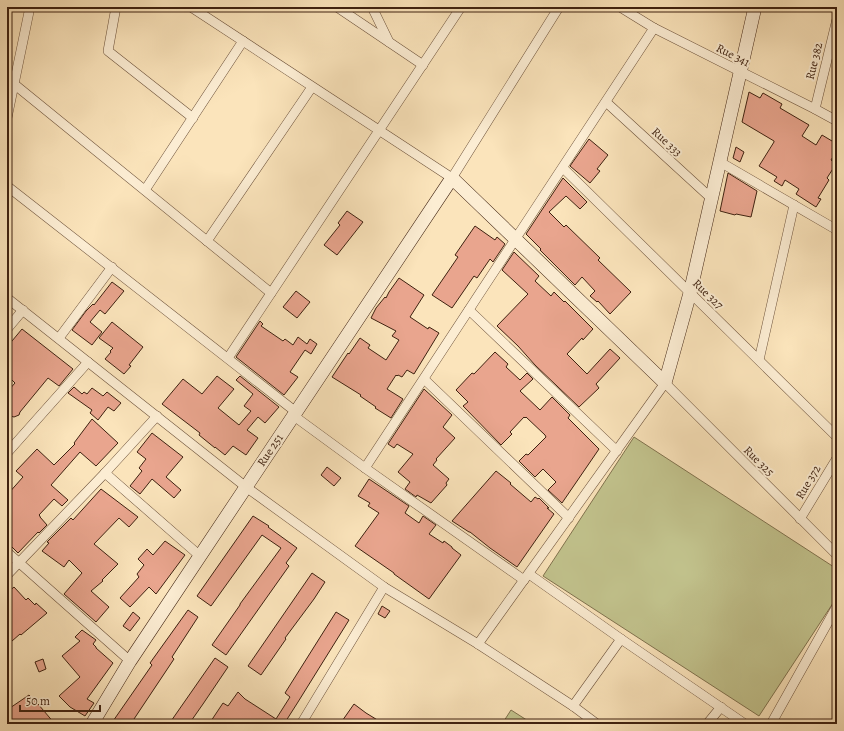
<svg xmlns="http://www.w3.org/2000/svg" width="844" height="731" viewBox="0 0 844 731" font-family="Alegreya,serif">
<rect width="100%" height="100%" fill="#fbe4bb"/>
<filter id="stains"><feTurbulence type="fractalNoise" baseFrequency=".005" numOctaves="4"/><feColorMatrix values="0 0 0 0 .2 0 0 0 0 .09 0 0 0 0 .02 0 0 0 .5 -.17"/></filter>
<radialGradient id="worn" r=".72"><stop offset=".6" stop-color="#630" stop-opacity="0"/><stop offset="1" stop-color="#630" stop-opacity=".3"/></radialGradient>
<!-- green -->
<g fill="#c2c38d" stroke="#80724e">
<path d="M 634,437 L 837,569 L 837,597 L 759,716 L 543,576 Z"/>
<path d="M 511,710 L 533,724 L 502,724 Z"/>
</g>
<!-- building -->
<g fill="#e9a58e" stroke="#3e2110">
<path d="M 749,92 L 760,98 L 763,93 L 782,104 L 780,108 L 809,125 L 802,136 L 816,145 L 822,135 L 837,144 L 837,150 L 831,160 L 836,164 L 827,178 L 829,180 L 818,198 L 821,199 L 816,207 L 796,194 L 799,189 L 785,180 L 782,186 L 774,181 L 777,177 L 759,166 L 774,142 L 774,141 L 742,122 Z"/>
<path d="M 589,139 L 608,155 L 597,169 L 600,171 L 590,183 L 570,166 Z"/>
<path d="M 736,147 L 744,152 L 740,162 L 733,158 Z"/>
<path d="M 728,173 L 757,191 L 751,217 L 736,214 L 735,215 L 720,211 Z"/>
<path d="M 563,178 L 587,202 L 580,209 L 566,196 L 549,212 L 564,227 L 566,225 L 600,258 L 598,260 L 631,292 L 610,314 L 598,301 L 597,302 L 590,296 L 595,291 L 582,277 L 575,285 L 540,250 L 541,249 L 526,234 Z"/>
<path d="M 347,211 L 363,222 L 337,255 L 324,245 L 340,225 L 338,223 Z"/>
<path d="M 475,226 L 495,240 L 497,237 L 505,244 L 493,262 L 490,259 L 477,278 L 474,276 L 452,308 L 432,295 L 458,257 L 455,255 Z"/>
<path d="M 514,252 L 539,276 L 535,281 L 551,296 L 554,292 L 564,302 L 565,301 L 593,329 L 583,340 L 582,338 L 567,354 L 587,374 L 610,349 L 620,358 L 596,384 L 599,388 L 579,407 L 535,365 L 518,346 L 497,326 L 528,294 L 502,270 Z"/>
<path d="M 399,278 L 424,295 L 410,317 L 428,329 L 429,327 L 439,333 L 414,374 L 407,370 L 402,377 L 398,375 L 397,376 L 396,375 L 387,389 L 403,399 L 391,418 L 375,408 L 376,407 L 360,396 L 361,395 L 332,377 L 348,353 L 349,354 L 360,338 L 370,345 L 368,348 L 386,360 L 399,340 L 392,336 L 396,331 L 371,318 L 376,308 L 385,297 L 386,298 L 389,292 Z"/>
<path d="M 112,282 L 124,291 L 105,314 L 100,310 L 90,322 L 102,332 L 92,345 L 72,330 L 86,311 L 93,304 L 94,305 Z"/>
<path d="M 296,291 L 310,302 L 297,318 L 283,307 Z"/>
<path d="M 260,321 L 263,324 L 261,326 L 283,341 L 285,339 L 293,345 L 298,337 L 307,344 L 310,339 L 317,344 L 311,354 L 305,350 L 290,372 L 298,377 L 284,395 L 236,357 Z"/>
<path d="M 112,322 L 143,347 L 129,365 L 131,366 L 124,374 L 105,359 L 111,352 L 110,351 L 113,348 L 99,338 Z"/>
<path d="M 22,329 L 73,369 L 59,386 L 48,378 L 20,412 L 19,415 L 14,417 L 7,415 L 7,392 L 15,383 L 7,375 L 7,363 L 11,359 L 7,355 L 7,347 Z"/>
<path d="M 495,352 L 508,364 L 506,367 L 520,380 L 527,373 L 533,379 L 520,391 L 540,410 L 552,397 L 570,415 L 568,418 L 599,449 L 562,503 L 548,490 L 556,482 L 543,469 L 535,477 L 519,461 L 526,454 L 528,455 L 546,437 L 545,435 L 526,417 L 525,418 L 524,417 L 510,432 L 512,434 L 501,445 L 463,406 L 468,402 L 456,390 L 472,373 L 474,374 Z"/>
<path d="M 217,376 L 234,389 L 218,408 L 239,425 L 251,411 L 244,406 L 253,394 L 236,380 L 240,376 L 279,407 L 265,423 L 258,417 L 247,430 L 258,438 L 246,455 L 233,446 L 225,455 L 215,447 L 215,448 L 199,435 L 200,433 L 162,404 L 183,379 L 202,394 Z"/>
<path d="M 74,387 L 82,394 L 84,392 L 87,394 L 92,388 L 103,396 L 107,392 L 121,403 L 114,411 L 108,407 L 98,420 L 90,413 L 92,410 L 68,393 Z"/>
<path d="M 424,389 L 452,415 L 443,427 L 455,438 L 436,459 L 437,460 L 433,465 L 449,479 L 446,483 L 447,485 L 431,503 L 417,495 L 416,497 L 405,489 L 410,482 L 398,472 L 413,454 L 397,444 L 394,448 L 388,444 Z"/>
<path d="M 92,419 L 118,443 L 96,466 L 80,452 L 51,485 L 68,500 L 62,506 L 54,499 L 39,515 L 40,516 L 40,517 L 47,525 L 39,533 L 38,532 L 18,553 L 11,546 L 10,547 L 7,546 L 7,495 L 23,477 L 16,471 L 37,449 L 54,465 L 75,444 L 74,443 Z"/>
<path d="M 152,433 L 183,457 L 166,477 L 181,490 L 174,498 L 152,479 L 140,494 L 130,486 L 142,471 L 139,468 L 146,459 L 137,452 Z"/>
<path d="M 327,467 L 341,478 L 334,486 L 321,475 Z"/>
<path d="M 496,471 L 511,483 L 510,484 L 531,502 L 535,497 L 538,499 L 539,498 L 549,508 L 547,508 L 554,514 L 517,567 L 490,548 L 470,532 L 469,532 L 452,521 Z"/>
<path d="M 369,479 L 409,506 L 405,513 L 419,523 L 423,516 L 436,525 L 429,534 L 443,543 L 444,541 L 452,547 L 452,548 L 461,555 L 429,599 L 394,574 L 394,573 L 355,546 L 379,513 L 368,506 L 370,503 L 358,496 Z"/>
<path d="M 101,489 L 138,517 L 129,527 L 119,518 L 94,544 L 118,564 L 102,580 L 103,581 L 91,591 L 109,607 L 96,622 L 64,594 L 82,573 L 69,560 L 64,567 L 42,551 L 49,543 L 47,542 L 71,518 L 73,520 Z"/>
<path d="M 253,516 L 269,526 L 268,527 L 297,548 L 286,563 L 289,566 L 226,655 L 212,645 L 240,605 L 240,604 L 281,548 L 262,535 L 211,606 L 197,596 Z"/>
<path d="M 165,541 L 185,555 L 156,594 L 149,587 L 130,607 L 120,598 L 139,577 L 137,574 L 144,565 L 138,559 L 147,549 L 153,555 Z"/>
<path d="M 312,573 L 325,582 L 314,599 L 285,638 L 286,639 L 261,675 L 248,666 Z"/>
<path d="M 14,587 L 26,600 L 28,598 L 35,605 L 36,603 L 47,613 L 21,635 L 20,634 L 12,641 L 7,635 L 7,593 Z"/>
<path d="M 382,606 L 390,611 L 385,618 L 378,614 Z"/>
<path d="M 188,610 L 198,617 L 172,657 L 174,659 L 134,719 L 141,724 L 111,724 L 152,665 L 150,663 Z"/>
<path d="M 133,612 L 140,618 L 130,631 L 123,626 Z"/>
<path d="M 336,612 L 349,620 L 298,702 L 284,724 L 209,724 L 223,703 L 228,706 L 238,692 L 245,699 L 276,719 L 290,697 L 285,693 Z"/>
<path d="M 82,630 L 96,640 L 93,644 L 96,647 L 96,648 L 113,663 L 87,699 L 94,703 L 85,716 L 70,707 L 59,696 L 80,677 L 62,656 L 80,641 L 75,637 Z"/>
<path d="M 215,658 L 228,667 L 203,704 L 189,724 L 169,724 Z"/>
<path d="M 43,659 L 46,669 L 39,672 L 35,662 Z"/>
<path d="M 29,695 L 38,704 L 55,724 L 7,724 L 7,710 Z"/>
<path d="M 354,704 L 366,713 L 384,724 L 340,724 Z"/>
</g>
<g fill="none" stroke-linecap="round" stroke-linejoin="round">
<!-- street casing -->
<g stroke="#6d523b" stroke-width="10">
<g id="street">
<path d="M 116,7 L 108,51 L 193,118"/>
<path d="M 191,7 L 452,178 L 559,7"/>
<path d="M 337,7 L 423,65"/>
<path d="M 372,7 L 389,42"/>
<path d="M 620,7 L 654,28 L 815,109 L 837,121"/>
<path d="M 14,84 L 271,293"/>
<path d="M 606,102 L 712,199"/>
<path d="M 815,109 L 837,19"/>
<path d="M 7,118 L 30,7"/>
<path d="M 720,162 L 837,230"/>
<path d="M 563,168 L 837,437"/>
<path d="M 7,186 L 296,412"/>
<path d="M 145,190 L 243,41"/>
<path d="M 207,241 L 312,87"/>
<path d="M 7,298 L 246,487 L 384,587 L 478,644 L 573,706 L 597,724"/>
<path d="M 469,310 L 617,451"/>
<path d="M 7,329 L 23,310"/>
<path d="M 59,338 L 112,267"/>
<path d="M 228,358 L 461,7"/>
<path d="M 759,360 L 794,205"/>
<path d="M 424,379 L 569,518"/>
<path d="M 294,416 L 365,468 L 524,580"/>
<path d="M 7,453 L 88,362"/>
<path d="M 365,468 L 654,28"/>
<path d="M 105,473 L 200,556"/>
<path d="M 800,519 L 837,458"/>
<path d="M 7,552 L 130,661"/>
<path d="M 529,574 L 621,639 L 745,724"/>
<path d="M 7,575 L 105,473 L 157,416"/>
<path d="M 478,644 L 665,383 L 837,555"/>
<path d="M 573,706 L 621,639"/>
<path d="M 301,724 L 384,587"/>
<path d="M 707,724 L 721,707"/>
<path d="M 771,724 L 837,606"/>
</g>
</g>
<!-- secondary casing -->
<g stroke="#3e2110" stroke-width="14">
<path id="secondary" d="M 92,724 L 130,661 L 452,178 L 665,383 L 690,293 L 755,7"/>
</g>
<!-- street -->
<use href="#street" stroke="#fcedd3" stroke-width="9"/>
<!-- secondary -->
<use href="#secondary" stroke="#fcedd3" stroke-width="13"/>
</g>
<g text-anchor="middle" stroke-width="4" stroke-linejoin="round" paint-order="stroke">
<!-- street labels -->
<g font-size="12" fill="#3e2110" stroke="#fcedd3">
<text transform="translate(733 55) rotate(27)" y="4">Rue 341</text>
<text transform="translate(814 61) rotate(-76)" y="4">Rue 382</text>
<text transform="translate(667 142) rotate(43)" y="4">Rue 333</text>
<text transform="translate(708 294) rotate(44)" y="4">Rue 327</text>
<text transform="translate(270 450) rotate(-56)" y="4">Rue 251</text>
<text transform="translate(759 461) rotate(45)" y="4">Rue 325</text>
<text transform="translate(808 482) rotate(-59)" y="4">Rue 372</text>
</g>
</g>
<!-- margin -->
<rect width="844" height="731" fill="none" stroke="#fbe4bb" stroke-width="24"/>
<rect x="8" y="8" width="828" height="715" fill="none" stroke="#3e2110" stroke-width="2"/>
<rect x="12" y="12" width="820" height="707" fill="none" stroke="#3e2110"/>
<!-- scale -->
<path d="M20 705v6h80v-6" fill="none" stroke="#3e2110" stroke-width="2"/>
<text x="26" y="705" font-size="12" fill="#3e2110" stroke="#fcedd3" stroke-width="3" paint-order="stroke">50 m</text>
<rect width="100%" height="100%" filter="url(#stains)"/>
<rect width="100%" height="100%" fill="url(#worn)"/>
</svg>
